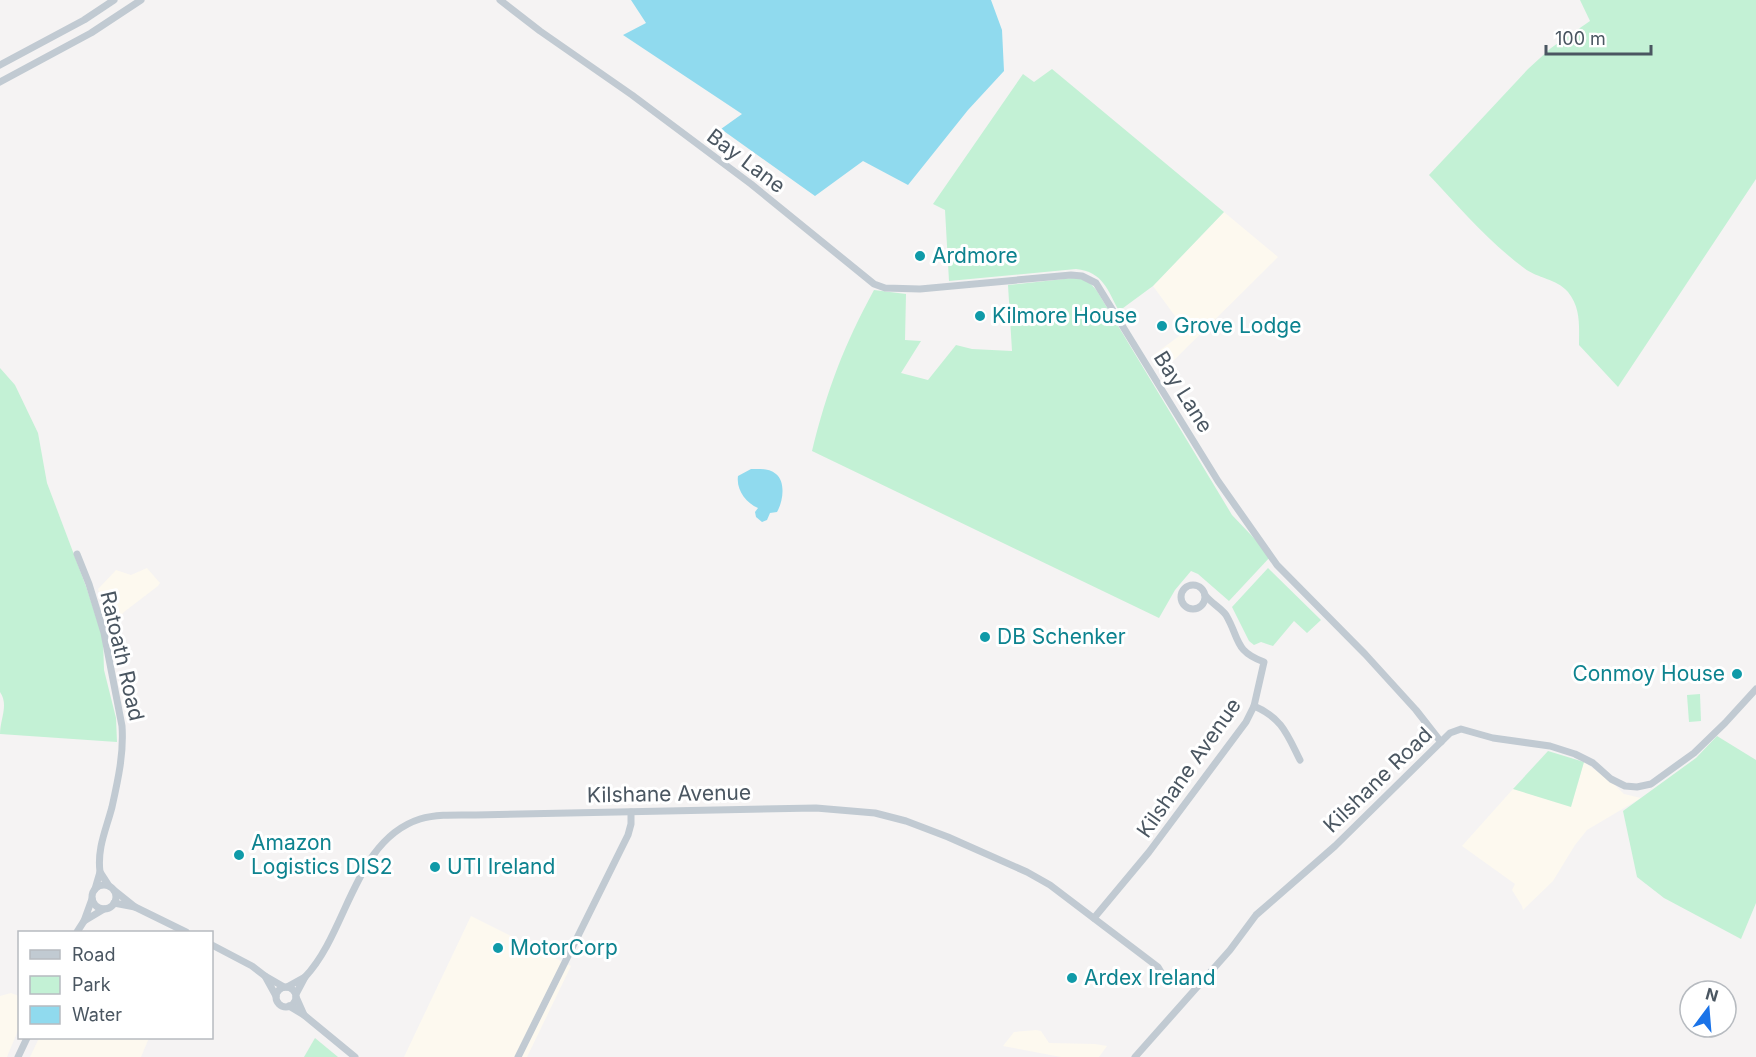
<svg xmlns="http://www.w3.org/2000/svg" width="1756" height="1057" viewBox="0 0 1756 1057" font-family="Inter,sans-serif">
<rect width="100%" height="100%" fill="#f5f3f3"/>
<!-- commercial -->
<g fill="#fdf9ef">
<path d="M 1224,212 L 1278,257 L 1161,373 L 1152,356 L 1186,331 L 1153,286 Z"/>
<path d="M 147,568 L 160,583 L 158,586 L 124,612 L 111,626 L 98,589 L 116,570 L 131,575 Z"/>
<path d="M 1584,762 L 1613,783 L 1624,794 L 1641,798 L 1587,830 L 1575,845 L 1553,881 L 1523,910 L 1522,906 L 1512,890 L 1515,884 L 1462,846 L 1513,789 L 1571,806 Z"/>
<path d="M 471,916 L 571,966 L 527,1057 L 404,1057 Z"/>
<path d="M 11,993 L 19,996 L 19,1028 L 7,1057 L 0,1057 L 0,996 Z"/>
<path d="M 1036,1030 L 1041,1031 L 1049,1043 L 1095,1044 L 1107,1046 L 1099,1057 L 1061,1057 L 1003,1046 L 1014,1032 Z"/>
<path d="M 39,1038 L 149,1038 L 141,1057 L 30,1057 Z"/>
</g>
<!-- green -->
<g fill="#c3f1d5">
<path d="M 1580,0 L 1756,0 L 1756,179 L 1618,387 L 1579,345 C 1579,326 1581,308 1568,292 C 1556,278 1538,279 1524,268 C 1489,242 1459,207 1429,175 L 1528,69 L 1551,48 L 1590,21 Z"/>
<path d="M 1052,69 L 1224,212 L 1153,286 L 1119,311 C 1107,289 1103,272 1076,269 L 949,281 L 945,210 L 933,204 L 1023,74 L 1034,82 Z"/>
<path d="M 1073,278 C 1085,278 1090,282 1097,291 L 1232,515 L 1271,556 L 1229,601 L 1198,574 L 1191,571 L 1175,590 L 1159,618 L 812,451 C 827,390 844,345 874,290 L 906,294 L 905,340 L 921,341 L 901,373 L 928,380 L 956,345 L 972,349 L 1012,351 L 1008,285 Z"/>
<path d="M 0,368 L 15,385 L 38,433 L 47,483 L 87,589 L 103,639 L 104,670 L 116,718 L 117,742 L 0,734 C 0,719 9,705 0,692 Z"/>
<path d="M 1268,568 L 1321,620 L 1307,633 L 1294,621 L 1273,646 L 1261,642 L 1254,645 L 1249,641 L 1232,607 Z"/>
<path d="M 1700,694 L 1701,721 L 1689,722 L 1687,695 Z"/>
<path d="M 1717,736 L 1756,760 L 1756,903 L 1741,939 L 1664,898 L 1637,877 L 1623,811 L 1696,758 Z"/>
<path d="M 1548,751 L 1584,762 L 1571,807 L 1513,789 Z"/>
<path d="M 315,1038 L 338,1057 L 304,1057 Z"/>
</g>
<!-- water -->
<g fill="#90daee">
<path d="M 631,0 L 991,0 L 1002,30 L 1004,71 L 968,110 L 908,185 L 863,161 L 815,196 L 721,129 L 742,114 L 623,35 L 646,23 Z"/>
<path d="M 751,469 C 759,469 769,468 776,474 C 786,482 783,502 777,512 L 770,513 L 767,520 L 762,522 L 756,517 L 755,512 L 758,508 C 746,503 736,490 738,476 Z"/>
</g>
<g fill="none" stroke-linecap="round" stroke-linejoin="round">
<!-- minor -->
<g stroke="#c1cad2" stroke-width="7">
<path d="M 500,0 L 540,31 L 632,95 L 751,184 L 874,284 L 885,288 L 920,289 L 1071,275 L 1082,276 L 1096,283 L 1218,481 L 1277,565 L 1365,654 L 1416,710 L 1441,742"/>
<path d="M 0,65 L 84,20 L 114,0"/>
<path d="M 0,82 L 91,33 L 141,0"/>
<path d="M 77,554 L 89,584 L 104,633 L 122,726 C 124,753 118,780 112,807 C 106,830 97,848 100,872"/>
<circle cx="1193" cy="597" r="12"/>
<path d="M 1254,706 C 1282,718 1287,734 1300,760"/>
<circle cx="104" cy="897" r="12"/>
<path d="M 95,889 L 100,872 L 109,886"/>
<path d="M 92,899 L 84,921 L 104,909"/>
<path d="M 114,903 L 135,907 L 115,891"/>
<path d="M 135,907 L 186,932"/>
<path d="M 1094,918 L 1149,852 L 1246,722 L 1254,706 L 1264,662 C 1234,651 1240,639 1226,615 C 1221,608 1211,603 1205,595"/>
<path d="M 77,932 L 84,921"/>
<path d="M 212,945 L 252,966 L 265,976"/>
<path d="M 305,977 C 348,932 354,840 420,819 C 437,814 457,815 476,815 L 816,808 L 875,813 L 906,821 L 948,837 L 1027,872 L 1050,885 L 1158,967 L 1164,977"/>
<path d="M 287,987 L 305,977 L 296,994"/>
<circle cx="286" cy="997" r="10"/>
<path d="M 276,996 L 265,976 L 284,987"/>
<path d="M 289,1006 L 304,1015 L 296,997"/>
<path d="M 304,1015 L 355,1057"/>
<path d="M 18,1057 L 27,1038"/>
<path d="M 518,1057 L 628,835 L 631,824 L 631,812"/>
<path d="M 1135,1057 L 1230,950 L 1256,915 L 1335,846 L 1450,733 L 1461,729 L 1493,738 L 1550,746 L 1575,754 L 1593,763 L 1611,779 L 1625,786 L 1637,787 L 1651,784 L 1694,753 L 1725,723 L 1756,689"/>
</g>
</g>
<!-- markers -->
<g fill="#0f9aa8" stroke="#fff" stroke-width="2">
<circle cx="920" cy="256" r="6"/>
<circle cx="980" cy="316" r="6"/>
<circle cx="1162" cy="326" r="6"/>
<circle cx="985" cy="637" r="6"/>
<circle cx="1737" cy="674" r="6"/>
<circle cx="239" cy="855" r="6"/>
<circle cx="435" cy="867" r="6"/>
<circle cx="498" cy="948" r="6"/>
<circle cx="1072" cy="978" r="6"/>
</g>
<g text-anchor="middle" stroke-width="6" stroke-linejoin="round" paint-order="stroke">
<!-- street labels -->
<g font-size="21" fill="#4a5661" stroke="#fff">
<text transform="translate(746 161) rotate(37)" y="7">Bay Lane</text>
<text transform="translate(1183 392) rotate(58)" y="7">Bay Lane</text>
<text transform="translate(122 656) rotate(77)" y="7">Ratoath Road</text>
<text transform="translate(1189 768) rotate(-55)" y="7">Kilshane Avenue</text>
<text transform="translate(1378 780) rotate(-44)" y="7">Kilshane Road</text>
<text transform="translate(669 794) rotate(-1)" y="7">Kilshane Avenue</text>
</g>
<!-- culture labels -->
<g font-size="21" fill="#0d838f" stroke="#fff" text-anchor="start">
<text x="932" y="263">Ardmore</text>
<text x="992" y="323">Kilmore House</text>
<text x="1174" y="333">Grove Lodge</text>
<text x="997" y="644">DB Schenker</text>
<text x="1725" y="681" text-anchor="end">Conmoy House</text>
<text x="251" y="850">Amazon<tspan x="251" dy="24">Logistics DIS2</tspan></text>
<text x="447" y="874">UTI Ireland</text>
<text x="510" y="955">MotorCorp</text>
<text x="1084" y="985">Ardex Ireland</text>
</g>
</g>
<!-- legend -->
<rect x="18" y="931" width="195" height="108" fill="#ffffff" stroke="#b7bbc0" stroke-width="1.5"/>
<rect x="30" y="950" width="30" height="9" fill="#c1cad2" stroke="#b7bbc0" stroke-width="1.5"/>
<text x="72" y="961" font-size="18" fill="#4a5661">Road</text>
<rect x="30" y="976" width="30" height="18" fill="#c3f1d5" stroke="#b7bbc0" stroke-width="1.5"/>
<text x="72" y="991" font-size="18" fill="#4a5661">Park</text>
<rect x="30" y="1006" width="30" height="18" fill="#90daee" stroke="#b7bbc0" stroke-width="1.5"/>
<text x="72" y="1021" font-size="18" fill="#4a5661">Water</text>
<!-- north arrow -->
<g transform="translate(1708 1009) rotate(16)"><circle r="28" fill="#ffffff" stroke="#b7bbc0" stroke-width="1.5"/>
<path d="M0-4.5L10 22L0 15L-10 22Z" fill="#1a73e8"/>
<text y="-9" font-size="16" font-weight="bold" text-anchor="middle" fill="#4a5661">N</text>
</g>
<!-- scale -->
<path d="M1546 45v9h105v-9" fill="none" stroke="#4a5661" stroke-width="3"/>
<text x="1555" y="45" font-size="18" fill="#4a5661" stroke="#ffffff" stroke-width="4.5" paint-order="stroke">100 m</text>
</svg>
